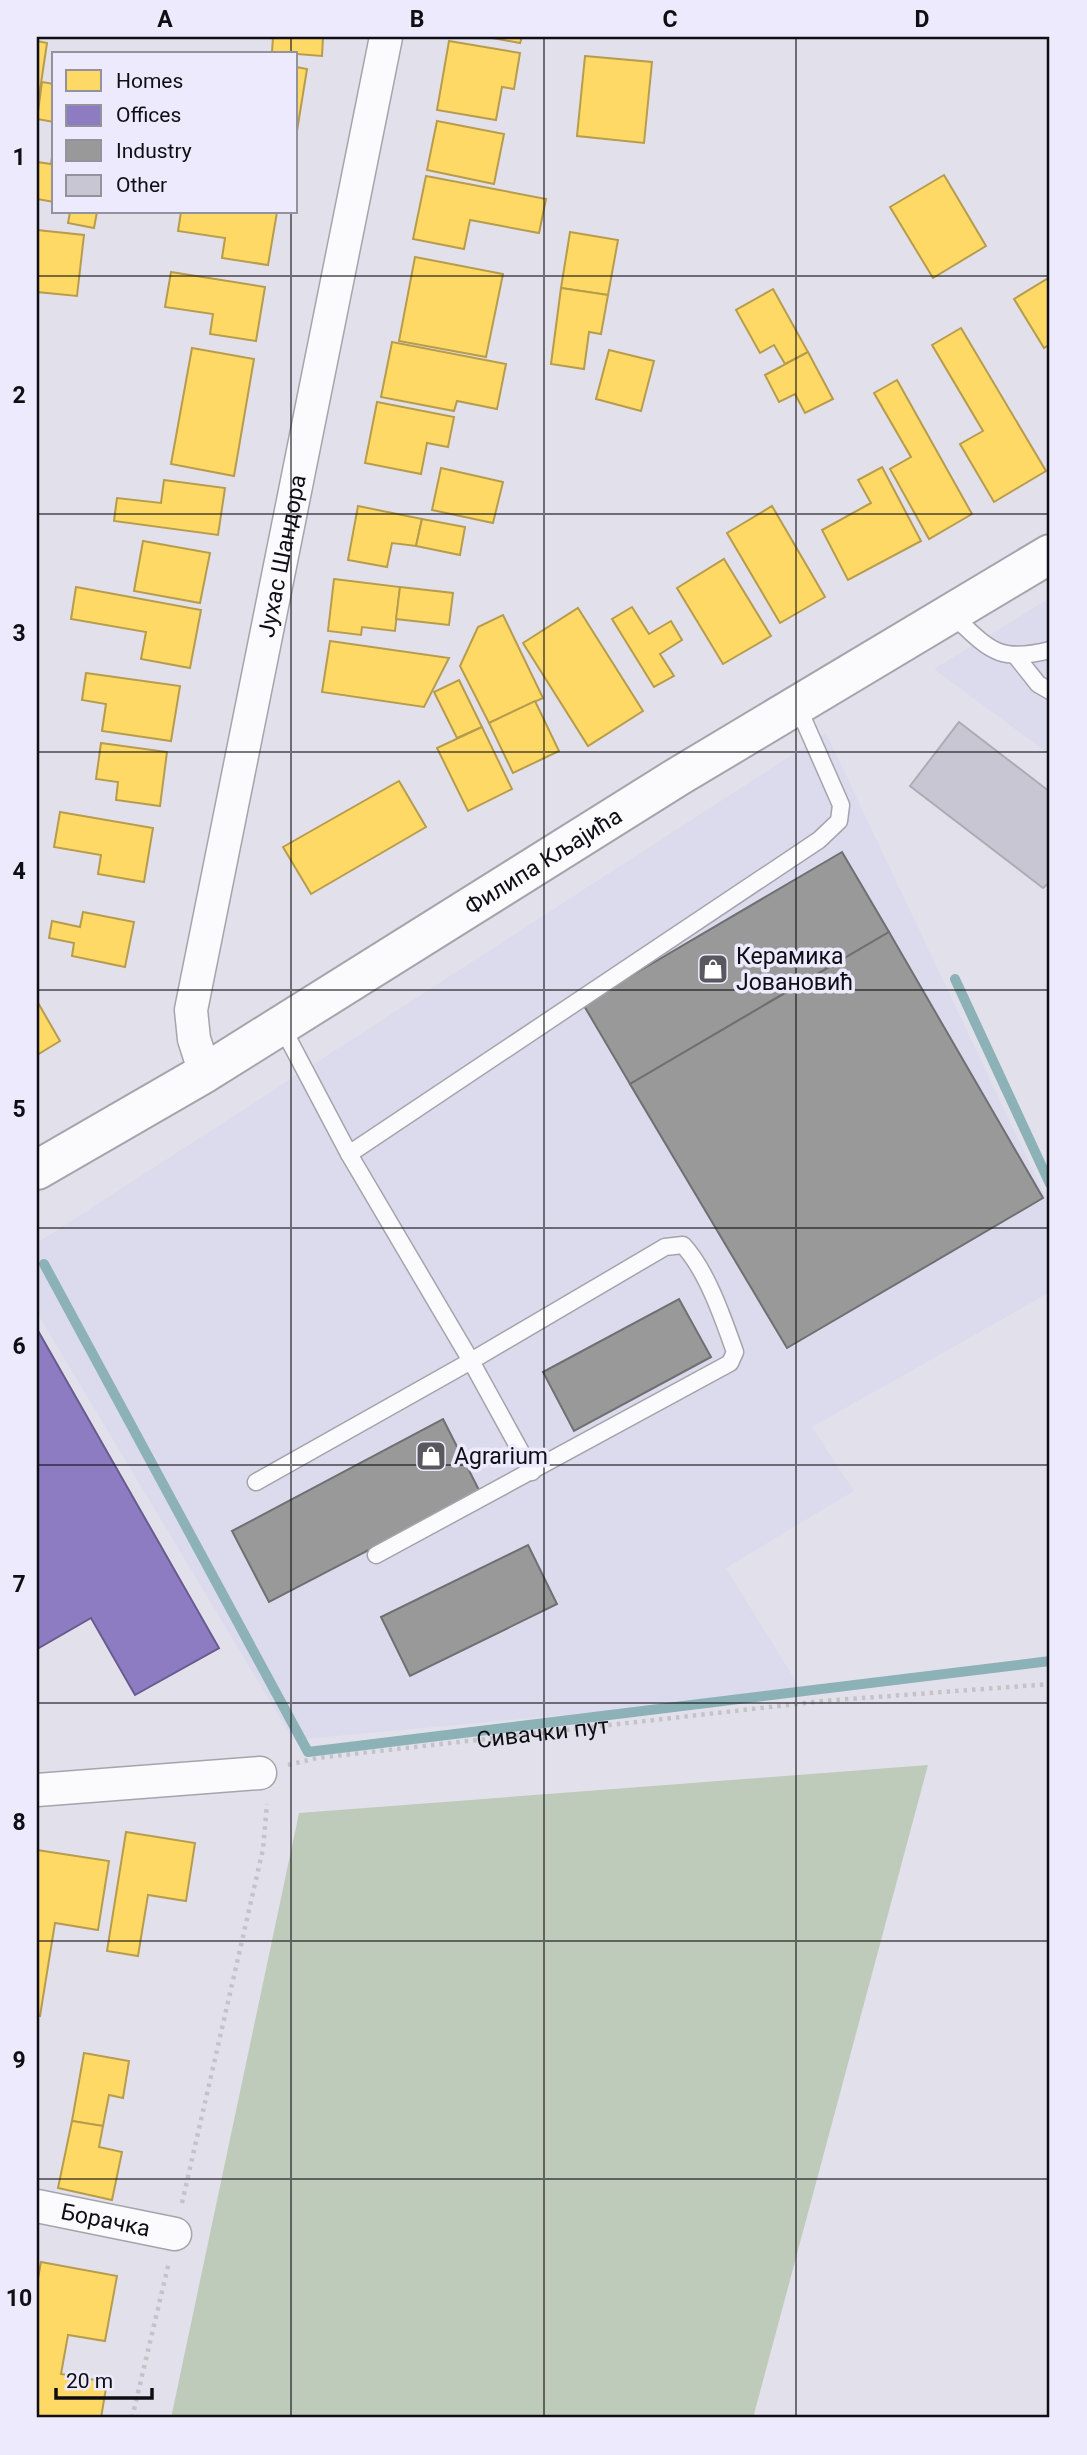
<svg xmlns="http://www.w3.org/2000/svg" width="1087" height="2455" viewBox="0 0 1087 2455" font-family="Roboto,sans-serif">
<rect width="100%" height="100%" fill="#e2e1eb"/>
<!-- built -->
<g fill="#dcdaed">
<path d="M 1050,598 L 1050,755 L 934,669 Z"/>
<path d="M 826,733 L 1050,1206 L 1050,1292 L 812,1427 L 854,1491 L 726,1568 L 803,1693 L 293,1740 L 37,1313 L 37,1243 Z"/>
</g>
<!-- forest -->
<path fill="#becbbb" d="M 928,1765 L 753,2418 L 171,2418 L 299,1813 Z"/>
<!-- homes -->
<g fill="#ffd966" stroke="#b79c4d" stroke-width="2">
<path d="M 273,37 L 323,37 L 322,56 L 272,52 Z"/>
<path d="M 487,37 L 522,37 L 520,43 Z"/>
<path d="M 37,41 L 47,43 L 37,110 Z"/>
<path d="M 449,41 L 520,53 L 514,89 L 502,87 L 496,120 L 437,110 Z"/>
<path d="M 585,56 L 652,62 L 644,143 L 577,136 Z"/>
<path d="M 296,67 L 307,69 L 297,131 L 296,131 Z"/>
<path d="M 42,82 L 54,84 L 54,122 L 37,119 Z"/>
<path d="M 437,121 L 504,134 L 494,184 L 427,170 Z"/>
<path d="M 54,144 L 54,202 L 37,199 L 37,162 L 51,164 Z"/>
<path d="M 944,175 L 986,246 L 933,278 L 890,207 Z"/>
<path d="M 426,176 L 546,199 L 539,233 L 470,220 L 464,249 L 413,239 Z"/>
<path d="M 70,212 L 97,212 L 94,228 L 68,223 Z"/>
<path d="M 181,212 L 277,212 L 268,265 L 222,258 L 225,238 L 178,231 Z"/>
<path d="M 37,230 L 84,235 L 77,296 L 37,292 Z"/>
<path d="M 570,232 L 618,240 L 608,295 L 561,288 Z"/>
<path d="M 415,257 L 503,274 L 486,357 L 399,341 Z"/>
<path d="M 171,272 L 265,287 L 256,341 L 210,334 L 213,314 L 165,307 Z"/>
<path d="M 1050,277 L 1050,344 L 1044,348 L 1014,299 Z"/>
<path d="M 561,288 L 608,295 L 601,334 L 589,332 L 584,369 L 551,364 Z"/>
<path d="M 773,289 L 808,352 L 785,364 L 774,345 L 760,353 L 736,310 Z"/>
<path d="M 961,328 L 1046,471 L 994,502 L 960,444 L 983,431 L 932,345 Z"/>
<path d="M 392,342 L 506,364 L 497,409 L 457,401 L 454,411 L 381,397 Z"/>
<path d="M 192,348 L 254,359 L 234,476 L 171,464 Z"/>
<path d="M 609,350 L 654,361 L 641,411 L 596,399 Z"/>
<path d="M 808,352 L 833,399 L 805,413 L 795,394 L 779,402 L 765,375 Z"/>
<path d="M 897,380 L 972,514 L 929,539 L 890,469 L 911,457 L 874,393 Z"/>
<path d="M 377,402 L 454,417 L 448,447 L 427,443 L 421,474 L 365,463 Z"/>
<path d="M 882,467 L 921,541 L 848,580 L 822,530 L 871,503 L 858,480 Z"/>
<path d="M 441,468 L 503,482 L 493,523 L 432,510 Z"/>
<path d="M 164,480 L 225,488 L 218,535 L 114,521 L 117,498 L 161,503 Z"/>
<path d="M 358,506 L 422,519 L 416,546 L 392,543 L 387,567 L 348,560 Z"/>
<path d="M 772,506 L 825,597 L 780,623 L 727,533 Z"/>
<path d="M 422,519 L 465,527 L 460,555 L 416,546 Z"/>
<path d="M 143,541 L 210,553 L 200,603 L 134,591 Z"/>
<path d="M 724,559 L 771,636 L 723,664 L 677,588 Z"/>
<path d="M 334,579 L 400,587 L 395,631 L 362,627 L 361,635 L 328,631 Z"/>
<path d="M 76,587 L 201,610 L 190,668 L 141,659 L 146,632 L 71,619 Z"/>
<path d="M 400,587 L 453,593 L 449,625 L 396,619 Z"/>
<path d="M 632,607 L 649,634 L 671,621 L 682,640 L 660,654 L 674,676 L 654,687 L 612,619 Z"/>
<path d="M 578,608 L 643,711 L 588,746 L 523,643 Z"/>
<path d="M 503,615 L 543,698 L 489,723 L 460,666 L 478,627 Z"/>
<path d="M 330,641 L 449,658 L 424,707 L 322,692 Z"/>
<path d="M 86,673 L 180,686 L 171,741 L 102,731 L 106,704 L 82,700 Z"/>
<path d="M 459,680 L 482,727 L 457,738 L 434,692 Z"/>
<path d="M 535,701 L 559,751 L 513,773 L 489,723 Z"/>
<path d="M 482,727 L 512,789 L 468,811 L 437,748 Z"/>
<path d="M 101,743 L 167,752 L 160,806 L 116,800 L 118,782 L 96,779 Z"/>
<path d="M 399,781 L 426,827 L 311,894 L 283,847 Z"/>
<path d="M 60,812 L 153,828 L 144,882 L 98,874 L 101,855 L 54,847 Z"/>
<path d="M 83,912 L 134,922 L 125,967 L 72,956 L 74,943 L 49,938 L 52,921 L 80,927 Z"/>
<path d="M 37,1001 L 60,1041 L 37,1055 Z"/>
<path d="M 126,1832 L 195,1843 L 186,1901 L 148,1895 L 138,1956 L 107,1951 Z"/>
<path d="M 37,1850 L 109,1861 L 98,1930 L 55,1923 L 40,2016 L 37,2015 Z"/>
<path d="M 84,2053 L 129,2061 L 123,2098 L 109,2095 L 103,2126 L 72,2121 Z"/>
<path d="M 72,2121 L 103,2126 L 99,2147 L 122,2152 L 112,2200 L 58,2188 Z"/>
<path d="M 41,2262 L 117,2276 L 105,2341 L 68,2335 L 61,2374 L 107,2382 L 101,2418 L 37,2418 L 37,2284 Z"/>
</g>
<!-- offices -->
<path fill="#8e7cc3" stroke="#685b8e" stroke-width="2" d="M 37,1329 L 219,1648 L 135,1695 L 91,1618 L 37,1649 Z"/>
<!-- industry -->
<g fill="#999" stroke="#706f71" stroke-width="2">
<path d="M 842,852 L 889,932 L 630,1084 L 583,1004 Z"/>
<path d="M 889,932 L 1043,1198 L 787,1348 L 630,1084 Z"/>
<path d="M 679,1299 L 711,1357 L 574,1431 L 543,1372 Z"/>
<path d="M 443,1419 L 480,1492 L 269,1602 L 232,1531 Z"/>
<path d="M 528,1545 L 557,1604 L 410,1676 L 381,1617 Z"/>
</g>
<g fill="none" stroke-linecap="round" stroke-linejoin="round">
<!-- stream -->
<g stroke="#8cb2b8" stroke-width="10">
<path d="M 955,979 L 1050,1184"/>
<path d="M 44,1264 L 308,1752 L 1050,1661"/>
</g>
</g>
<!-- building -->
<path fill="#c7c6d2" stroke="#adacb4" stroke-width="2" d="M 959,722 L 1050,792 L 1050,882 L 1043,888 L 910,786 Z"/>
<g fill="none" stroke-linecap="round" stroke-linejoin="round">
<!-- lane casing -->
<g stroke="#a5a4ac" stroke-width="19">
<g id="lane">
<path d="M 950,613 C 988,647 995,664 1050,650"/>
<path d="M 1015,655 L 1038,684 L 1050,691"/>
<path d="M 281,1025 L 349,1154 L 471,1361 L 532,1472"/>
<path d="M 349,1154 L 819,840 L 839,821 L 841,805 L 797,705"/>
<path d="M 256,1482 L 471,1361 L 665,1247 L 683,1245 C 707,1271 723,1318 735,1352 L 730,1363 L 376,1555"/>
</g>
</g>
<!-- street casing -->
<g stroke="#a5a4ac" stroke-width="35">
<g id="street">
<path id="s2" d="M 205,1073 L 194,1039 L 191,1010 L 386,37"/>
<path d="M 37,1790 L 260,1773"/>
<path id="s3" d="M 37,2206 L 175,2234"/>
</g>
</g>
<!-- secondary casing -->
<g stroke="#a5a4ac" stroke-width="42">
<g id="secondary">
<path id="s4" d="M 37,1170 L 205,1073 L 679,776 L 1050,554"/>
</g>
</g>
<!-- path -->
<g stroke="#c4c4c8" stroke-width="4.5" stroke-dasharray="3.5 5" stroke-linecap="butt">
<path id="s1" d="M 288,1765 L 317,1758 L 823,1701 L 1050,1684"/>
<path d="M 182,2203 L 263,1849 L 267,1804"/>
<path d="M 132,2418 L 169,2262"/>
</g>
<!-- lane -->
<use href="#lane" stroke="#fbfafc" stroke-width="16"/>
<!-- street -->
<use href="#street" stroke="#fbfafc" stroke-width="32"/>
<!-- secondary -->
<use href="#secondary" stroke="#fbfafc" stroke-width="38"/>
</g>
<!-- grid -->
<path fill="none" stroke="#0f0e14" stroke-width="2" stroke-opacity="0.55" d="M 291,37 L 291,54M 544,37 L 544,2418M 796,37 L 796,2418M 291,212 L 291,2418M 37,276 L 1050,276M 37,514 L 1050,514M 37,752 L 1050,752M 37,990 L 1050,990M 37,1228 L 1050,1228M 37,1465 L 1050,1465M 37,1703 L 1050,1703M 37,1941 L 1050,1941M 37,2179 L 1050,2179"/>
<!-- icons -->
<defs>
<g id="shop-square" transform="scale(1.575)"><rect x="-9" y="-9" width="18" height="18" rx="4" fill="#59585f" stroke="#eceafc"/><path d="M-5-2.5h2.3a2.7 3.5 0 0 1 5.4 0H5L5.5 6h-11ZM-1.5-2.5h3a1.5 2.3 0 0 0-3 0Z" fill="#fff"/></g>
</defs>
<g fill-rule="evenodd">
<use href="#shop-square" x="713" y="969"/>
<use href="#shop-square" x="431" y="1456"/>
</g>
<g text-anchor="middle" stroke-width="7" stroke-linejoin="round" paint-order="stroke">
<!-- street labels -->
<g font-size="23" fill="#0f0e14" stroke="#eceafc">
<text dy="8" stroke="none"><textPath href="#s2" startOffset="528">Јухас Шандора</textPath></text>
<text dy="8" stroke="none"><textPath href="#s4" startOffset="593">Филипа Кљајића</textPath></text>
<text dy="8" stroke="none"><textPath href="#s1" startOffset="257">Сивачки пут</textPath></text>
<text dy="8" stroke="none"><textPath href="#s3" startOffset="70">Борачка</textPath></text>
</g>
<!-- poi labels -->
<g font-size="23" fill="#0f0e14" stroke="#eceafc" text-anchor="start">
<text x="736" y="964">Керамика<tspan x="736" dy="26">Јовановић</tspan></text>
<text x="454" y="1464">Agrarium</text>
</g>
</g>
<!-- border -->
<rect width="1087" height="2455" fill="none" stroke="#eceafc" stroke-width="77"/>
<!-- legend -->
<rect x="52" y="52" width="245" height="161" fill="#eceafc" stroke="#94929f" stroke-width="2"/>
<rect x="66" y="70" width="35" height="21" fill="#ffd966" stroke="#94929f" stroke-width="2"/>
<text x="116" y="88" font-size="21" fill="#0f0e14">Homes</text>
<rect x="66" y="105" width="35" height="21" fill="#8e7cc3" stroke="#94929f" stroke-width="2"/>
<text x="116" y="122" font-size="21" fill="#0f0e14">Offices</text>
<rect x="66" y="140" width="35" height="21" fill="#999999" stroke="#94929f" stroke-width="2"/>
<text x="116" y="158" font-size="21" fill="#0f0e14">Industry</text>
<rect x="66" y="175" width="35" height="21" fill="#c7c6d2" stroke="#94929f" stroke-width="2"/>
<text x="116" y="192" font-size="21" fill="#0f0e14">Other</text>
<!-- scale -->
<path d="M56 2388v10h96v-10" fill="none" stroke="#0f0e14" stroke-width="3.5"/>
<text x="66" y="2388" font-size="21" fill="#0f0e14" stroke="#eceafc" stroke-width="5" paint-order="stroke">20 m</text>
<rect x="38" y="38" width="1010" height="2378" fill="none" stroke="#0f0e14" stroke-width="2.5"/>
<g font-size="23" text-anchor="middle" font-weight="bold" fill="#0f0e14">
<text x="165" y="27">A</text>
<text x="417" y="27">B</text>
<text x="670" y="27">C</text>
<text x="922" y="27">D</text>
<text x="19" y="165">1</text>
<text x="19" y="403">2</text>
<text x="19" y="641">3</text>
<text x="19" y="879">4</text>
<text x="19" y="1117">5</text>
<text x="19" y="1354">6</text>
<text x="19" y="1592">7</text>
<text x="19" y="1830">8</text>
<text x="19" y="2068">9</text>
<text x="19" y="2306">10</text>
</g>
</svg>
